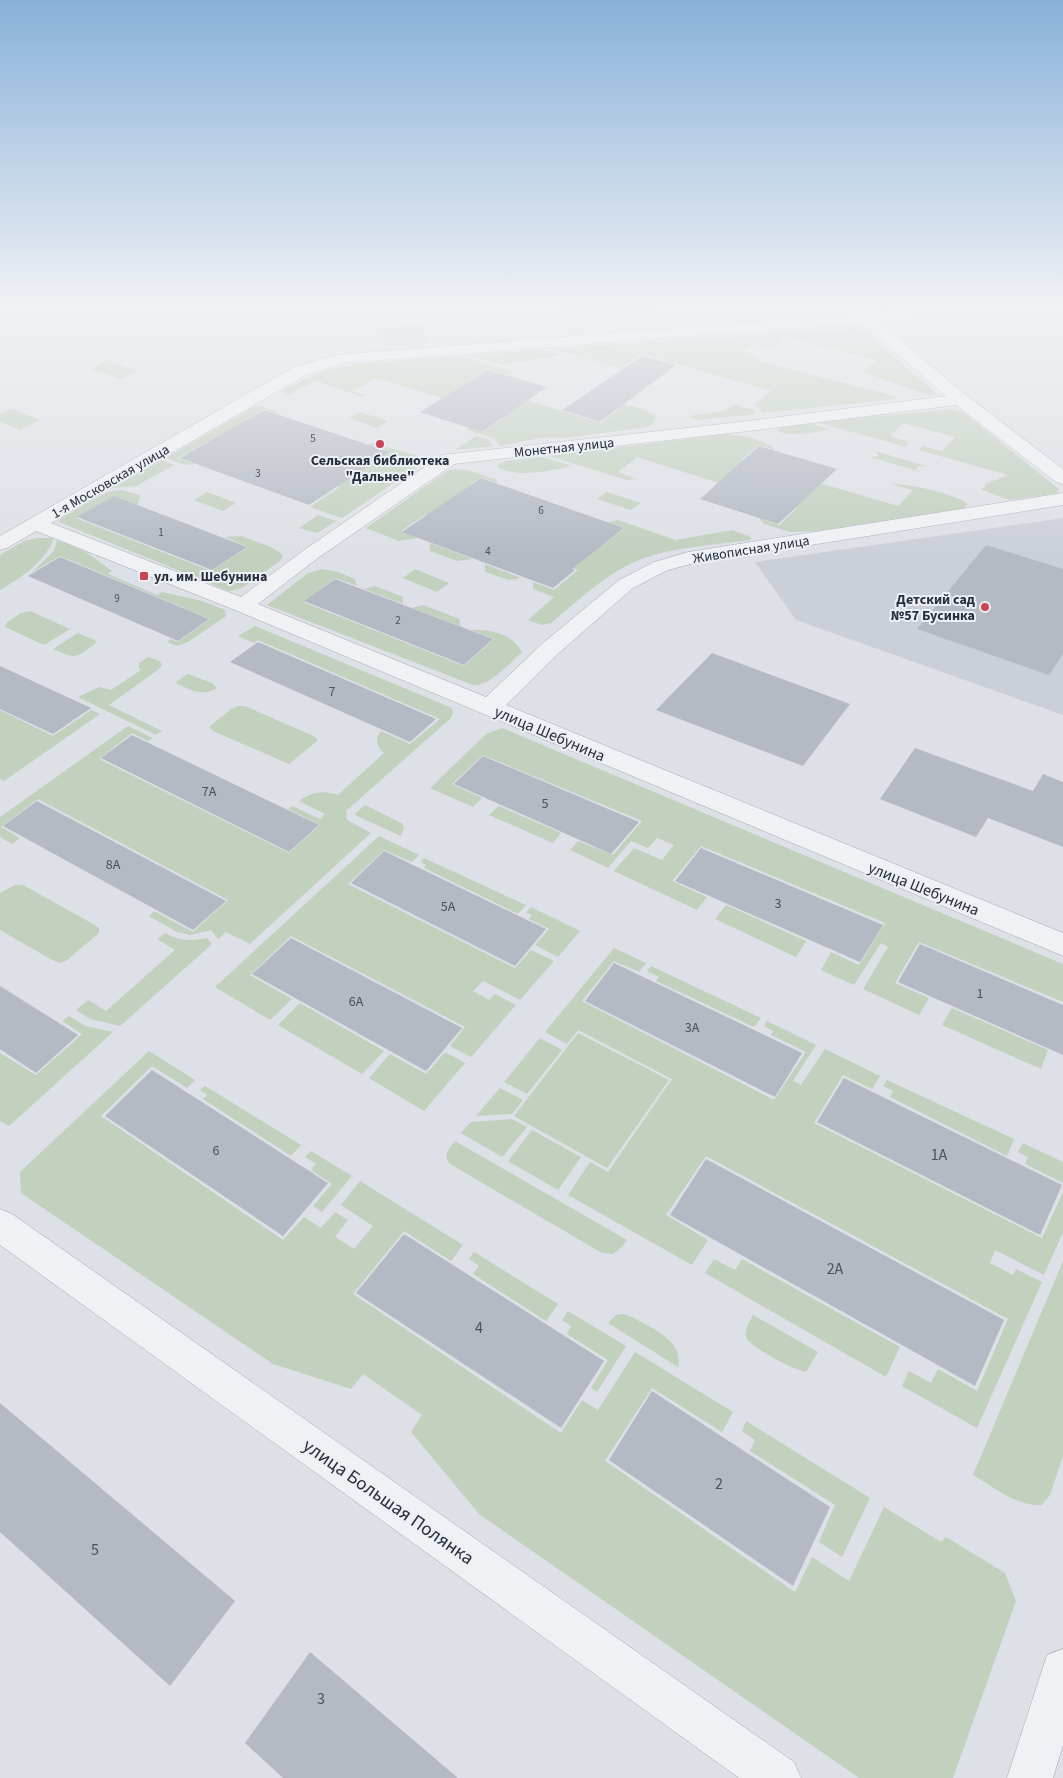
<svg xmlns="http://www.w3.org/2000/svg" width="1063" height="1778" viewBox="0 0 1063 1778" font-family="'Source Sans 3',sans-serif">
<rect width="100%" height="100%" fill="#dde0e6"/>
<!-- built -->
<path fill="#cbcfd8" d="M 1063,518 L 1063,715 L 796,620 L 755,562 Z"/>
<!-- green -->
<g fill="#c2d0be">
<path d="M 563,306 L 656,306 L 659,311 L 566,316 Z"/>
<path d="M 423,325 L 427,343 L 385,346 L 382,327 Z"/>
<path d="M 856,328 L 861,329 L 936,393 L 935,395 L 930,396 L 863,372 L 876,360 L 787,337 L 772,348 L 753,344 L 742,352 L 756,357 L 762,362 L 895,396 L 898,399 L 762,413 L 759,408 L 753,406 L 771,391 L 642,354 L 621,368 L 553,349 Z"/>
<path d="M 543,350 L 562,355 L 502,365 L 468,355 Z"/>
<path d="M 461,356 L 511,371 L 512,376 L 488,369 L 467,382 L 601,423 L 620,408 L 605,404 C 621,402 642,407 656,416 L 655,421 L 648,427 L 564,438 C 542,435 521,443 499,446 L 495,439 L 468,430 L 466,427 L 483,432 L 505,417 L 376,378 L 353,391 L 366,396 L 360,396 L 316,381 L 288,395 L 282,390 L 326,370 L 356,364 Z"/>
<path d="M 108,360 L 138,371 L 120,379 L 90,369 Z"/>
<path d="M 734,404 L 754,410 L 757,414 L 698,420 L 690,418 L 694,415 L 725,411 Z"/>
<path d="M 261,406 L 277,412 L 278,414 L 264,409 L 237,425 L 364,469 L 391,452 L 368,444 L 373,443 L 426,458 L 423,463 L 342,518 L 310,507 L 340,487 L 209,441 L 178,458 L 194,464 L 185,465 L 166,458 L 252,408 Z"/>
<path d="M 11,409 L 40,420 L 20,430 L 0,422 L 0,414 Z"/>
<path d="M 952,409 L 963,412 L 1059,489 L 1057,493 L 1009,500 L 980,489 L 986,487 L 985,484 L 1008,475 L 919,450 L 922,446 L 942,451 L 955,437 L 903,423 L 890,436 L 909,442 L 906,447 L 816,422 Z"/>
<path d="M 360,412 L 388,421 L 377,428 L 349,418 Z"/>
<path d="M 809,423 L 829,429 C 818,432 784,439 776,429 Z"/>
<path d="M 724,434 C 737,435 767,439 775,450 L 759,445 L 741,460 L 898,506 L 913,490 L 891,484 C 906,483 957,494 968,504 L 965,508 L 817,531 L 790,532 L 764,524 L 759,518 L 779,525 L 797,508 L 637,457 L 618,472 L 637,479 L 627,480 L 549,456 Z"/>
<path d="M 476,436 L 489,440 L 493,446 L 455,450 Z"/>
<path d="M 875,451 L 926,466 L 917,467 L 917,470 L 921,472 L 870,457 L 879,456 Z"/>
<path d="M 542,457 L 572,466 C 549,470 520,479 498,467 L 498,464 L 505,461 Z"/>
<path d="M 162,460 L 174,465 L 136,486 L 113,488 Z"/>
<path d="M 454,469 L 468,470 L 497,480 L 497,483 L 481,477 L 459,493 L 603,545 L 625,528 L 608,522 L 618,520 L 676,540 L 732,530 L 749,536 L 751,538 L 750,540 C 715,545 672,547 639,560 C 605,574 579,600 551,623 L 542,625 L 528,620 L 554,597 L 533,589 L 533,582 L 554,590 L 578,570 L 425,515 L 401,531 L 417,538 L 399,541 L 366,528 L 447,471 Z"/>
<path d="M 121,490 L 140,495 L 138,505 L 114,496 L 76,518 L 211,571 L 248,547 L 225,537 L 241,536 L 271,547 L 283,555 L 281,560 L 242,588 L 229,591 L 59,522 L 60,519 L 107,492 Z"/>
<path d="M 207,492 L 236,503 L 223,511 L 194,500 Z"/>
<path d="M 607,492 L 641,503 L 631,510 L 597,499 Z"/>
<path d="M 318,515 L 336,521 L 317,533 L 299,528 Z"/>
<path d="M 37,538 L 54,538 C 45,562 21,578 0,590 L 0,555 L 24,541 Z"/>
<path d="M 57,540 L 86,552 L 112,571 L 108,574 L 157,595 L 162,592 L 202,601 L 225,610 L 226,616 L 188,642 L 177,646 L 167,642 L 170,639 L 178,642 L 210,619 L 60,556 L 31,573 L 54,551 Z"/>
<path d="M 430,543 L 473,559 L 457,561 L 430,551 Z"/>
<path d="M 485,564 L 521,578 L 509,580 L 485,572 Z"/>
<path d="M 322,569 L 338,572 L 355,579 L 357,586 L 335,578 L 303,602 L 464,666 L 494,639 L 471,630 C 489,628 513,634 522,652 C 511,662 489,687 473,685 L 267,605 L 308,573 Z"/>
<path d="M 415,569 L 449,583 L 437,592 L 403,578 Z"/>
<path d="M 375,586 L 403,597 L 403,604 L 364,589 Z"/>
<path d="M 423,605 L 460,619 L 460,626 L 412,608 Z"/>
<path d="M 30,611 L 70,629 L 44,645 L 5,627 L 7,622 L 21,613 Z"/>
<path d="M 255,626 L 452,708 L 453,712 L 451,718 L 346,811 L 347,820 L 371,833 L 250,944 L 226,932 L 218,939 L 211,930 L 190,935 L 177,932 L 149,916 L 154,911 L 193,932 L 228,900 L 38,799 L 1,827 L 20,838 L 12,844 L 0,837 L 0,817 L 128,726 L 153,738 L 148,741 L 132,733 L 99,759 L 289,853 L 320,825 L 288,809 L 292,806 L 320,819 L 325,814 L 299,801 C 311,792 323,790 338,795 L 384,753 C 377,746 374,741 381,731 L 410,744 L 440,719 L 258,640 L 254,643 L 238,636 Z"/>
<path d="M 78,633 L 96,641 L 95,644 C 74,659 76,659 53,649 Z"/>
<path d="M 148,657 L 160,661 L 162,665 L 159,669 L 109,705 L 162,731 L 156,735 L 78,697 L 100,687 L 111,690 L 141,670 L 139,668 L 139,663 Z"/>
<path d="M 188,674 L 212,683 L 217,688 C 202,697 193,691 178,684 L 176,682 Z"/>
<path d="M 238,706 L 245,706 L 311,735 L 317,738 L 317,741 L 289,764 L 213,731 L 209,727 L 231,709 Z"/>
<path d="M 0,710 L 53,736 L 91,710 L 100,714 L 4,781 L 0,779 Z"/>
<path d="M 502,728 L 1063,964 L 1063,1002 L 919,942 L 895,983 L 929,998 L 919,1015 L 863,989 L 888,947 L 881,943 L 854,985 L 821,970 L 831,952 L 859,965 L 885,923 L 701,846 L 672,881 L 707,897 L 697,910 L 614,871 L 634,848 L 662,860 L 674,845 L 657,838 L 648,848 L 631,841 L 608,868 L 570,850 L 578,841 L 613,855 L 642,821 L 483,755 L 452,784 L 482,798 L 473,807 L 430,788 L 486,734 Z"/>
<path d="M 365,805 L 403,824 L 404,828 L 401,836 L 357,816 L 355,814 Z"/>
<path d="M 499,806 L 561,833 L 553,843 L 489,815 Z"/>
<path d="M 379,836 L 419,855 L 412,862 L 384,850 L 348,884 L 515,968 L 531,950 L 554,961 L 520,1000 L 483,981 L 473,991 L 489,1000 L 495,994 L 516,1005 L 471,1057 L 450,1046 L 465,1027 L 291,936 L 250,975 L 292,999 L 270,1020 L 215,987 Z"/>
<path d="M 424,858 L 526,905 L 518,914 L 424,868 L 426,865 L 421,862 Z"/>
<path d="M 15,885 L 23,885 L 93,924 L 99,928 L 99,933 L 66,961 L 60,963 L 52,960 L 0,930 L 0,893 Z"/>
<path d="M 726,905 L 806,941 L 796,957 L 715,919 Z"/>
<path d="M 531,907 L 580,931 L 558,957 L 535,945 L 549,929 L 529,919 L 532,915 L 526,913 Z"/>
<path d="M 165,933 C 179,941 191,941 207,938 L 212,944 L 120,1026 L 90,1019 L 76,1010 L 88,1000 L 106,1011 L 175,950 L 157,939 Z"/>
<path d="M 614,948 L 646,963 L 639,972 L 614,961 L 582,1001 L 774,1100 L 806,1052 L 771,1035 L 773,1031 L 764,1026 L 767,1021 L 816,1045 L 793,1081 L 801,1085 L 825,1049 L 880,1076 L 872,1089 L 843,1075 L 814,1123 L 1042,1238 L 1063,1192 L 1063,1232 L 1044,1275 L 995,1250 L 990,1263 L 1013,1275 L 1016,1269 L 1042,1282 L 977,1428 L 902,1386 L 909,1371 L 931,1383 L 938,1369 L 977,1391 L 1008,1319 L 706,1156 L 666,1215 L 708,1240 L 692,1265 L 568,1195 L 590,1162 L 608,1172 L 672,1079 L 578,1030 L 567,1044 L 545,1032 Z"/>
<path d="M 651,966 L 761,1018 L 754,1027 L 656,981 L 659,977 L 647,971 Z"/>
<path d="M 300,1003 L 384,1051 L 362,1074 L 278,1025 Z"/>
<path d="M 952,1008 L 1048,1050 L 1041,1069 L 942,1025 Z"/>
<path d="M 69,1016 L 85,1026 L 113,1032 L 9,1126 L 0,1121 L 0,1053 L 36,1075 L 82,1034 L 62,1021 Z"/>
<path d="M 578,1033 L 669,1080 L 607,1168 L 514,1116 Z"/>
<path d="M 540,1038 L 562,1050 L 527,1094 L 504,1082 Z"/>
<path d="M 149,1051 L 195,1080 L 187,1088 L 152,1066 L 101,1116 L 283,1240 L 304,1217 L 321,1228 L 335,1212 L 348,1220 L 335,1237 L 354,1249 L 373,1226 L 341,1205 L 360,1181 L 463,1245 L 451,1261 L 404,1231 L 353,1294 L 561,1433 L 582,1400 L 598,1410 L 635,1352 L 733,1412 L 722,1432 L 652,1388 L 605,1461 L 795,1592 L 812,1557 L 849,1581 L 884,1507 L 941,1542 L 946,1537 L 1005,1573 L 1016,1601 L 953,1778 L 859,1778 L 479,1514 L 411,1432 L 422,1415 L 363,1374 L 351,1389 L 273,1364 L 21,1193 L 20,1172 Z"/>
<path d="M 445,1052 L 465,1063 L 424,1111 L 369,1078 L 390,1054 L 426,1074 Z"/>
<path d="M 887,1080 L 1014,1139 L 1007,1156 L 890,1097 L 893,1091 L 883,1086 Z"/>
<path d="M 205,1086 L 301,1145 L 291,1156 L 203,1099 L 207,1095 L 200,1090 Z"/>
<path d="M 500,1088 L 523,1100 L 512,1114 L 476,1116 Z"/>
<path d="M 512,1119 L 527,1127 L 502,1157 L 461,1133 L 471,1122 Z"/>
<path d="M 532,1130 L 581,1157 L 558,1190 L 508,1161 Z"/>
<path d="M 455,1141 L 627,1240 L 622,1247 L 613,1254 L 602,1253 L 450,1164 C 442,1155 449,1149 455,1141 Z"/>
<path d="M 1023,1143 L 1063,1162 L 1063,1183 L 1025,1164 L 1028,1157 L 1018,1152 Z"/>
<path d="M 311,1151 L 352,1176 L 322,1212 L 313,1206 L 332,1184 L 311,1170 L 316,1164 L 305,1157 Z"/>
<path d="M 474,1252 L 558,1304 L 546,1321 L 473,1274 L 479,1266 L 469,1259 Z"/>
<path d="M 714,1259 L 735,1270 L 742,1259 L 900,1347 L 886,1377 L 705,1273 Z"/>
<path d="M 1063,1261 L 1063,1456 L 1050,1495 L 1042,1505 C 1017,1507 994,1487 973,1475 Z"/>
<path d="M 568,1311 L 626,1346 L 597,1392 L 591,1388 L 608,1360 L 567,1334 L 571,1326 L 562,1320 Z"/>
<path d="M 623,1314 L 630,1316 C 649,1327 685,1340 678,1367 L 608,1323 L 616,1315 Z"/>
<path d="M 753,1315 L 818,1352 L 806,1372 C 795,1370 750,1348 746,1337 C 744,1330 750,1321 753,1315 Z"/>
<path d="M 746,1421 L 870,1498 L 842,1557 L 819,1542 L 835,1505 L 750,1451 L 755,1440 L 742,1431 Z"/>
</g>
<!-- building -->
<g fill="#b4b9c3">
<path d="M 642,356 L 676,365 L 600,422 L 562,410 Z"/>
<path d="M 488,370 L 547,387 L 482,432 L 420,412 Z"/>
<path d="M 264,410 L 390,452 L 309,505 L 180,458 Z"/>
<path d="M 759,446 L 837,469 L 778,524 L 700,499 Z"/>
<path d="M 481,478 L 624,528 L 572,569 L 575,570 L 553,588 L 402,532 Z"/>
<path d="M 114,496 L 247,547 L 212,570 L 77,517 Z"/>
<path d="M 986,545 L 1063,569 L 1063,654 L 1049,675 L 917,629 Z"/>
<path d="M 60,557 L 209,619 L 178,641 L 28,576 Z"/>
<path d="M 335,579 L 493,639 L 464,665 L 304,601 Z"/>
<path d="M 258,642 L 436,719 L 410,742 L 230,662 Z"/>
<path d="M 712,653 L 774,676 L 850,704 L 803,766 L 656,710 Z"/>
<path d="M 0,666 L 91,708 L 53,734 L 0,709 Z"/>
<path d="M 132,735 L 319,825 L 289,852 L 101,758 Z"/>
<path d="M 915,748 L 1033,791 L 1043,774 L 1063,782 L 1063,847 L 988,818 L 976,837 L 880,799 Z"/>
<path d="M 483,756 L 639,822 L 611,854 L 454,784 Z"/>
<path d="M 37,801 L 226,901 L 193,930 L 3,826 Z"/>
<path d="M 701,848 L 883,925 L 860,962 L 675,881 Z"/>
<path d="M 384,851 L 546,929 L 515,966 L 351,883 Z"/>
<path d="M 291,938 L 462,1028 L 426,1071 L 252,974 Z"/>
<path d="M 920,944 L 1063,1005 L 1063,1055 L 898,982 Z"/>
<path d="M 614,963 L 802,1053 L 775,1097 L 585,1001 Z"/>
<path d="M 0,986 L 78,1035 L 36,1073 L 0,1049 Z"/>
<path d="M 152,1070 L 328,1183 L 283,1236 L 105,1116 Z"/>
<path d="M 844,1078 L 1062,1185 L 1040,1235 L 817,1122 Z"/>
<path d="M 706,1159 L 1004,1320 L 975,1386 L 670,1215 Z"/>
<path d="M 404,1234 L 604,1361 L 561,1428 L 356,1293 Z"/>
<path d="M 652,1391 L 830,1507 L 793,1586 L 609,1460 Z"/>
<path d="M 0,1403 L 235,1601 L 170,1686 L 0,1532 Z"/>
<path d="M 310,1652 L 458,1778 L 283,1778 L 245,1743 Z"/>
</g>
<g fill="none" stroke-linecap="round" stroke-linejoin="round">
<!-- minor casing -->
<g stroke="#a3a7b0" stroke-width="1">
<g id="minor">
<path d="M 856,306 L 861,308 L 868,313 L 963,306 L 1029,306 L 1026,309 L 1021,311 L 878,322 L 966,395 L 1063,469 L 1063,484 L 1056,482 L 956,405 L 740,432 L 454,464 L 318,558 L 258,604 L 486,697 L 543,643 L 619,580 L 654,562 L 688,552 L 1063,493 L 1063,505 L 691,564 L 668,570 L 633,588 L 559,653 L 506,705 L 1063,933 L 1063,956 L 235,610 L 36,531 L 7,548 L 0,550 L 0,536 L 294,367 L 336,355 L 851,314 L 848,311 L 851,308 ZM 861,323 L 946,396 L 740,422 L 442,455 L 304,550 L 241,597 L 51,523 L 306,375 L 344,363 Z"/>
<path d="M 0,1209 L 12,1214 L 794,1762 L 801,1778 L 739,1778 L 0,1245 Z"/>
<path d="M 1063,1649 L 1063,1745 L 1053,1778 L 1007,1778 L 1047,1655 Z"/>
</g>
</g>
<!-- minor -->
<use href="#minor" fill="#eff1f5" fill-rule="evenodd"/>
</g>
<!-- sky -->
<linearGradient id="sky" x2="0" y2="1"><stop stop-color="#88b1da"/><stop offset="0.55" stop-color="#f0f1f4"/><stop offset="1" stop-color="#f0f1f4" stop-opacity="0"/></linearGradient>
<rect width="1063" height="555" fill="url(#sky)"/>
<!-- markers -->
<g fill="#c94453" stroke="#eceff4" stroke-width="2">
<circle cx="380" cy="444" r="5"/>
<rect x="139" y="571" width="10" height="10" rx="2.5"/>
<circle cx="985" cy="607" r="5"/>
</g>
<g text-anchor="middle" stroke-width="4" stroke-linejoin="round" paint-order="stroke">
<!-- far-number labels -->
<g font-size="11" fill="#4a515e">
<text x="313" y="442">5</text>
<text x="258" y="477">3</text>
<text x="541" y="514">6</text>
<text x="161" y="536">1</text>
<text x="488" y="555">4</text>
<text x="117" y="602">9</text>
<text x="398" y="624">2</text>
</g>
<!-- far-street labels -->
<g font-size="14" fill="#272e3c" stroke="#eceff4">
<text transform="translate(564 447) rotate(-6)" y="5">Монетная улица</text>
<text transform="translate(110 481) rotate(-30)" y="5">1-я Московская улица</text>
<text transform="translate(751 549) rotate(-9)" y="5">Живописная улица</text>
</g>
<!-- far-poi labels -->
<g font-size="14" font-weight="bold" fill="#272e3c" stroke="#eceff4">
<text x="380" y="465">Сельская библиотека<tspan x="380" dy="16">"Дальнее"</tspan></text>
<text x="154" y="581" text-anchor="start">ул. им. Шебунина</text>
<text x="975" y="604" text-anchor="end">Детский сад<tspan x="975" dy="16">№57 Бусинка</tspan></text>
</g>
<!-- number labels -->
<g font-size="14" fill="#4a515e">
<text x="332" y="696">7</text>
<text x="209" y="796">7А</text>
<text x="545" y="808">5</text>
<text x="113" y="869">8А</text>
<text x="778" y="908">3</text>
<text x="448" y="911">5А</text>
<text x="980" y="998">1</text>
<text x="356" y="1006">6А</text>
<text x="692" y="1032">3А</text>
<text x="216" y="1155">6</text>
</g>
<!-- street labels -->
<g font-size="16" fill="#272e3c" stroke="#eceff4">
<text transform="translate(550 733) rotate(23)" y="6">улица Шебунина</text>
<text transform="translate(924 888) rotate(22)" y="6">улица Шебунина</text>
</g>
<!-- near-number labels -->
<g font-size="16" fill="#4a515e">
<text x="939" y="1160">1А</text>
<text x="835" y="1274">2А</text>
<text x="479" y="1333">4</text>
<text x="719" y="1489">2</text>
<text x="95" y="1555">5</text>
<text x="321" y="1704">3</text>
</g>
<!-- near-street labels -->
<g font-size="19" fill="#272e3c" stroke="#eceff4">
<text transform="translate(389 1501) rotate(35)" y="7">улица Большая Полянка</text>
</g>
</g>
</svg>
